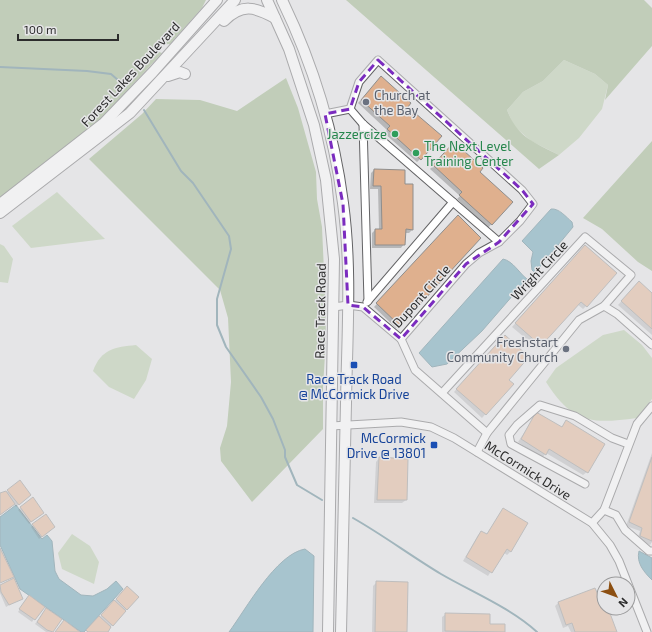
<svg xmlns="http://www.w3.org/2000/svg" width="652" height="632" viewBox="0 0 652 632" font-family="'Exo 2',sans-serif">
<rect width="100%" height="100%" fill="#e5e5e7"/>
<!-- green -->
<g fill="#b2c8a2">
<path d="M 564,60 L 595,74 L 608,85 L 602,109 L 579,138 L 559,155 L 531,141 L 514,126 L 507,110 L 523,92 L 543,81 Z"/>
<path d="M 57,192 L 105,239 L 31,248 L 12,226 Z"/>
<path d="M 0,244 L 4,246 L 13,259 L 8,283 L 0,282 Z"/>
<path d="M 624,330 L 642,345 L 652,358 L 652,399 L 637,418 C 591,424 573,424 546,382 L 556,368 L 603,335 Z"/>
<path d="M 136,345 L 152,359 L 146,380 L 134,399 L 109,387 L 93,371 C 101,349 115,347 136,345 Z"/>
<path d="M 72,534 L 90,546 L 99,562 L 94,584 L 62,569 L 58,553 Z"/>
</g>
<!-- forest -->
<g fill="#95b081">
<path d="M 0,0 L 206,0 L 202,8 L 170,44 L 158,45 L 159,52 L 162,53 L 89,132 L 0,199 Z"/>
<path d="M 346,0 L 644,0 L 652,8 L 652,46 L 605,100 L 608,85 L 595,74 L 564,60 L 543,81 L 523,92 L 507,110 C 518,138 534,142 559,155 L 539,169 Z"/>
<path d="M 286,78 L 298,108 L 316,172 L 317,199 L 322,227 L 325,294 L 326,338 L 323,387 L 323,429 L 252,502 L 221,461 L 220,448 L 227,426 L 231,382 L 228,318 L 220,290 L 89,159 L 142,114 L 156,99 L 200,100 L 237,111 Z"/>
<path d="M 652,141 L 652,271 L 638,262 L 602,229 L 583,218 Z"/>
</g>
<!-- water -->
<g fill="#5c9caf" stroke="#4e7a88">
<path d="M 551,209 C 559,208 566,217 572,222 L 573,227 L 535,273 L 532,270 L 531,261 L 533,252 L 522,241 Z"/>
<path d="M 503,259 C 513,261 520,274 527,279 L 482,331 L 447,364 L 432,367 L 419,353 Z"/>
<path d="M 16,505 L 42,539 L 47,535 L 52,541 L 55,571 L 59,579 L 81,595 L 93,596 L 107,589 L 116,581 L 123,589 L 84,632 L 81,632 L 20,589 L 0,545 L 0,517 Z"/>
<path d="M 305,549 L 314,556 L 313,632 L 229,632 C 246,609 276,554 305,549 Z"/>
<path d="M 639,551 L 652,558 L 652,580 C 644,572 636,563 639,551 Z"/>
</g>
<!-- shadow -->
<g fill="#0003">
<path d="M 378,81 L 407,107 L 420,159 L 417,162 L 384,133 L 387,130 L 358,103 Z"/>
<path d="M 454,144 L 479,172 L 511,202 L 488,228 L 457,199 L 460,196 L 430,169 Z"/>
<path d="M 374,170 L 404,171 L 404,186 L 412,185 L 412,230 L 409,233 L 405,233 L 404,244 L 401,248 L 372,248 L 372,233 L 375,230 L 379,230 L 378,189 L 370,189 L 371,173 Z"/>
<path d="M 458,216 L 480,238 L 396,328 L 374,307 Z"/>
<path d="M 582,250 L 586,306 L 583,309 L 577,304 L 537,348 L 512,327 Z"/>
<path d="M 635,286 L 652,294 L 652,335 L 618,305 Z"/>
<path d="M 501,340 L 507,380 L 512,384 L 482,418 L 454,392 Z"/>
<path d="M 537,413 L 561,428 L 566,421 L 587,472 L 583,475 L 546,453 L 542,458 L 518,442 Z"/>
<path d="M 652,453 L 652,542 L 650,545 L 637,540 L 640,531 L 626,526 Z"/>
<path d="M 379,458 L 407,460 L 406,500 L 402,503 L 374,503 L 376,462 Z"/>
<path d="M 20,481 L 30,495 L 16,507 L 14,504 L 0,515 L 0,495 L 6,493 Z"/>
<path d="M 33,499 L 40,515 L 29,524 L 18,510 Z"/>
<path d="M 503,509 L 510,552 L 507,555 L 503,552 L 488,576 L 463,561 L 478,535 L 482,532 L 486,535 Z"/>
<path d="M 45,515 L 52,523 L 51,530 L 39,539 L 31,527 Z"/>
<path d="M 14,579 L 22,598 L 6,607 L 0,593 L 0,586 Z"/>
<path d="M 377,582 L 406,632 L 372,632 L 373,586 Z"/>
<path d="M 127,587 L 138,597 L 106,632 L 86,632 Z"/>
<path d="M 595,589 L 604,608 L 607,608 L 616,632 L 571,632 L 568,626 L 563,628 L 555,606 L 558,603 Z"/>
<path d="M 26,599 L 34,619 L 32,622 L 18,612 Z"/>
<path d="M 44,612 L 61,620 L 52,632 L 46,632 L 35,624 Z"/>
<path d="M 446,614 L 489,624 L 504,625 L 504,632 L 442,632 L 442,617 Z"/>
</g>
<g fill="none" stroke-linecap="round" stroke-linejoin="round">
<!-- stream -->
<g stroke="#4e7a88" stroke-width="2">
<path d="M 0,67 L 87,71 L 111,74 L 126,87"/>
<path d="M 144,110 L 181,171 L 193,183 L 229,236 L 231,249 L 217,299 L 217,325 L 226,347 L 261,397 L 273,419 L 285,450 L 285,457 L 297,485 L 322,500"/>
<path d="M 353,518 C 383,535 411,556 441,574 C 472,592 511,608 537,632"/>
</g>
</g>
<!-- building -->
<g fill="#dfb08e" stroke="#8f8e8d">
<path d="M 381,76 L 411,103 L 408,107 L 442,136 L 421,160 L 387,129 L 390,126 L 361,100 Z"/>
<path d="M 454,142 L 483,168 L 480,172 L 513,202 L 492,225 L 459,195 L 462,192 L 433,165 Z"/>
<path d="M 374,169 L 405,170 L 405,184 L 413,184 L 413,230 L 406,229 L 405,245 L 375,245 L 375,229 L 382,229 L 381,186 L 373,186 Z"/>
<path d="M 458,215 L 481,238 L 400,326 L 376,303 Z"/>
<path d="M 585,245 L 617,273 L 587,307 L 581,302 L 541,346 L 515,323 Z"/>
<path d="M 639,281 L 652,293 L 652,329 L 621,301 Z"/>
<path d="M 505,335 L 529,357 L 509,380 L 514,384 L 486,415 L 456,389 Z"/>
<path d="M 536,412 L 562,427 L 566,420 L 605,444 L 588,473 L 549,449 L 546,455 L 521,439 Z"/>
<path d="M 379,457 L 408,459 L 407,500 L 377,500 Z"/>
<path d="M 652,457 L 652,541 L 640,536 L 642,528 L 629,522 Z"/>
<path d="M 20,480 L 31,495 L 19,505 L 7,490 Z"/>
<path d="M 6,491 L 15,504 L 0,515 L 0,493 Z"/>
<path d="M 33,497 L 44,513 L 31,522 L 20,507 Z"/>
<path d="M 503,508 L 528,523 L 511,552 L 507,549 L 492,573 L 466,557 L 481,531 L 487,534 Z"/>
<path d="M 46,514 L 55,527 L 42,537 L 32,524 Z"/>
<path d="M 0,548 L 14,577 L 0,583 Z"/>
<path d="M 14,578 L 23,599 L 9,605 L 1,592 L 0,585 Z"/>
<path d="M 376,581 L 408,582 L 407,632 L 375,632 Z"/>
<path d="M 127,586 L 139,597 L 127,610 L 116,599 Z"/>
<path d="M 595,588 L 600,599 L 604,597 L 604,608 L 608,608 L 617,632 L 575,632 L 572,623 L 566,625 L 558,602 Z"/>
<path d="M 29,595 L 45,607 L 35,620 L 19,609 Z"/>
<path d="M 114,600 L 126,611 L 113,626 L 101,615 Z"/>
<path d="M 46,608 L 62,619 L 53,632 L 47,630 L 37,622 Z"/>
<path d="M 445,613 L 490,614 L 490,624 L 505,624 L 505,632 L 445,631 Z"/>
<path d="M 99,616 L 111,627 L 108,632 L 88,632 L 86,630 Z"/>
<path d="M 64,620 L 80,632 L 55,632 Z"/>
</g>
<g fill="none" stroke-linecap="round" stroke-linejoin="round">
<!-- minor casing -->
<g stroke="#636365" stroke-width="9">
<g id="minor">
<path d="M 350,109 L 363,124 L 499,242"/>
<path d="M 325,114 L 350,109 L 359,82 L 378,60 L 522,190 L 533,204 L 520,221 L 499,242 L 479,253 L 466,264 L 401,339 L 363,307 L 348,305 L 334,307"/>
<path d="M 363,124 L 368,301"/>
<path d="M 367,302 L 453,202"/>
<path d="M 604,306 L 617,314 L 652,345"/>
<path d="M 401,339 L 415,370 L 487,433"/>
<path d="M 442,393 L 585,237 L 631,275 L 604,306 L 579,320 L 487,433 L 477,452"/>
<path d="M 331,426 L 401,422 L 431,427 L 454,438 L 592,523 L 610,545 L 619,561 L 647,632"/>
<path d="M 585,484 L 511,444 L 509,435 L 517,425 L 540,405 L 575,416 L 612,438 L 628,444"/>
<path d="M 604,510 L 616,515 L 625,530 L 649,551 L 652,551"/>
<path d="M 592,523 L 604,510 L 637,424 L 652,406"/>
</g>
</g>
<!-- secondary casing -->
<g stroke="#636365" stroke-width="12">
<g id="secondary">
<path d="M 267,0 L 289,49 L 314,125 L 326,180 L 334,259 L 328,632"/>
<path d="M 282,0 C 313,64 334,133 343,203 C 352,269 347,337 346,403 C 344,479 343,556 341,632"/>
<path d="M 224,21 C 242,3 255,7 275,18"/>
<path d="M 168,76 L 180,72 L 185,74"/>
<path d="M 0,204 L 104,123 L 153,72 L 217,0"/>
<path d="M 0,213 L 130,113 L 235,0"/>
</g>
</g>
<!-- minor -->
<use href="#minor" stroke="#fff" stroke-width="7"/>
<!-- secondary -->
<use href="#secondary" stroke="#fff" stroke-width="10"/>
</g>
<!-- marked area -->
<path d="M0 0H652V632H0ZM 378,60 L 522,190 L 533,204 L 499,242 L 466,264 L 401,339 L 363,307 L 348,305 L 343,204 L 325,114 L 350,109 L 359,82 Z" fill="#e5e5e7" fill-opacity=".55" fill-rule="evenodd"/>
<path fill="none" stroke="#7b2cbf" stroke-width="3" stroke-dasharray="8 5" stroke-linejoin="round" d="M 378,60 L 522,190 L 533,204 L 499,242 L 466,264 L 401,339 L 363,307 L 348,305 L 343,204 L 325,114 L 350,109 L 359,82 Z"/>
<!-- markers -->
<g fill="#6b7280" stroke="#e5e5e7" stroke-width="1.5">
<circle cx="366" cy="102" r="4"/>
<circle cx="566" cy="349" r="4"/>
</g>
<g fill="#2e9e5b" stroke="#e5e5e7" stroke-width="1.5">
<circle cx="395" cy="134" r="4"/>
<circle cx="416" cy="153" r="4"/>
</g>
<g fill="#1a4fb4" stroke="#e5e5e7" stroke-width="1.5">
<rect x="350" y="361" width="8" height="8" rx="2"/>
<rect x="430" y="441" width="8" height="8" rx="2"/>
</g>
<g text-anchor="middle" stroke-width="3" stroke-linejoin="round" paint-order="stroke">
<!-- street labels -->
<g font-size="13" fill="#2c2c2c" stroke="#e5e5e7">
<text transform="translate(130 74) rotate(-47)" y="5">Forest Lakes Boulevard</text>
<text transform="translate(539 270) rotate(-47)" y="5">Wright Circle</text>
<text transform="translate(421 296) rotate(-48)" y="5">Dupont Circle</text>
<text transform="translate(320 311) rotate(-89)" y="5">Race Track Road</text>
<text transform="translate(528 470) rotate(32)" y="5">McCormick Drive</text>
</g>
<!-- worship labels -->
<g font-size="13" fill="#5b616d" stroke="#e5e5e7" text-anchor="start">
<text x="374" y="100">Church at<tspan x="374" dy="15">the Bay</tspan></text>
<text x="558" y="347" text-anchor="end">Freshstart<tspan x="558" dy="15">Community Church</tspan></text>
</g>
<!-- leisure labels -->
<g font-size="13" fill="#27864d" stroke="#e5e5e7" text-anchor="end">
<text x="387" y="139">Jazzercize</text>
<text x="424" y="151" text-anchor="start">The Next Level<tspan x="424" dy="15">Training Center</tspan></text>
</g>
<!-- transit labels -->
<g font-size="13" fill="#164399" stroke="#e5e5e7">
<text x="354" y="384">Race Track Road<tspan x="354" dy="15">@ McCormick Drive</tspan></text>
<text x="426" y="443" text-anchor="end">McCormick<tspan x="426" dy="15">Drive @ 13801</tspan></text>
</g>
</g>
<!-- north arrow -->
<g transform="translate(616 596) rotate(132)"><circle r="19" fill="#e5e5e7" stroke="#9b9b9c"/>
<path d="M0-3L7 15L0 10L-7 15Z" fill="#8c4f11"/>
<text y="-6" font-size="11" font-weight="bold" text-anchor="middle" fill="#2c2c2c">N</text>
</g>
<!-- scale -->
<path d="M18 34v6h100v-6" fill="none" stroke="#2c2c2c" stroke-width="2"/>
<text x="24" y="34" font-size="12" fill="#2c2c2c" stroke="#e5e5e7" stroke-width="3" paint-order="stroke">100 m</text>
</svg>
